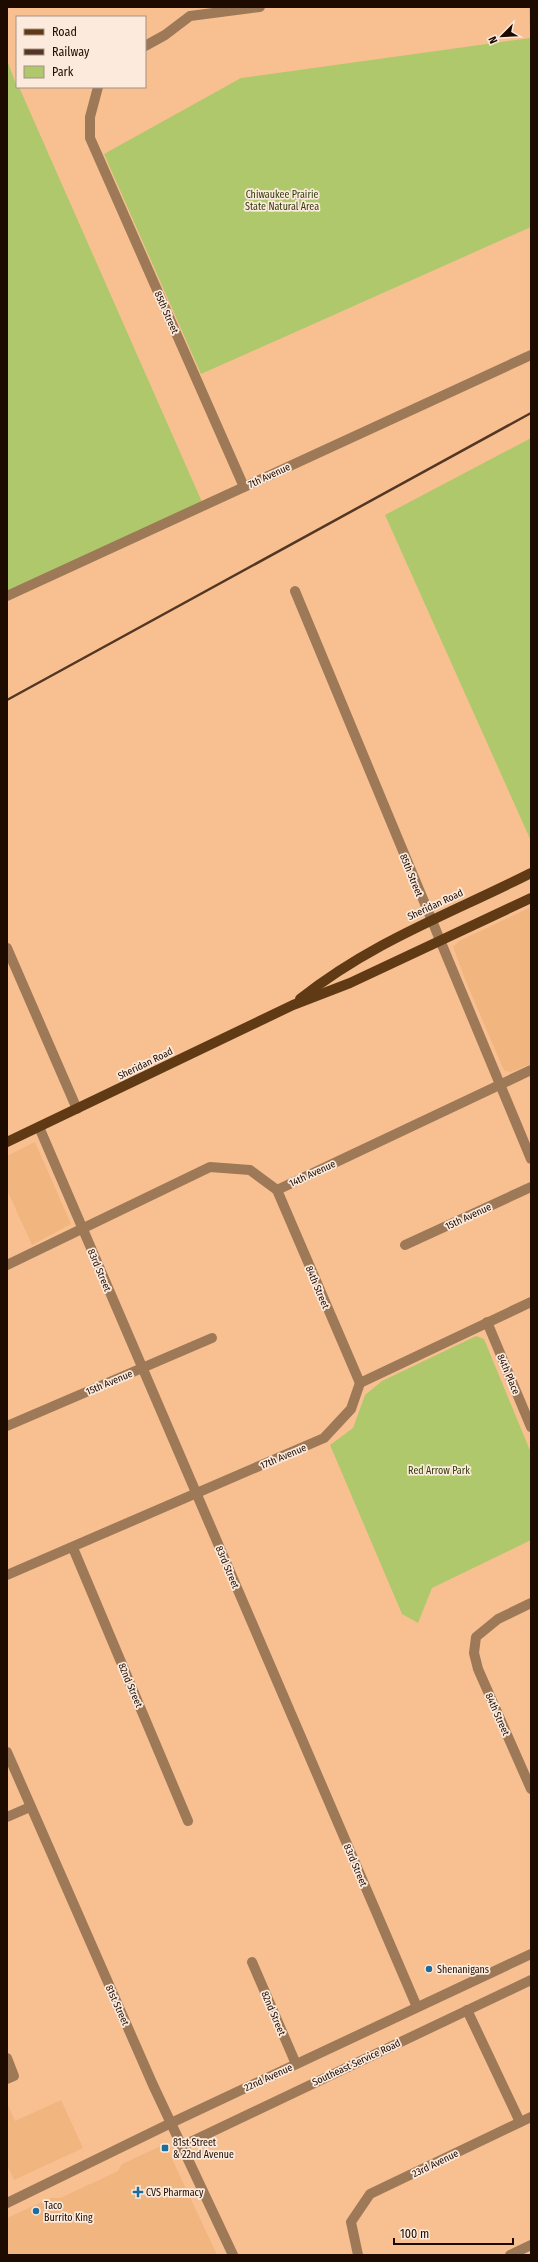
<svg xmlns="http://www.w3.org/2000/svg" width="538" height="2262" viewBox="0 0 538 2262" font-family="'Fira Sans Condensed',sans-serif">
<rect width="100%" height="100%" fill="#f8c091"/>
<!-- built -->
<g fill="#f1b580">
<path d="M 531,907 L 531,1064 L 511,1072 L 505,1071 L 502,1066 L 466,982 L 453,947 L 459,941 Z"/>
<path d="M 35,1142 L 71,1224 L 32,1245 L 7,1190 L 7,1156 Z"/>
<path d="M 61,2100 L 83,2148 L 14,2180 L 7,2165 L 7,2103 L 15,2121 Z"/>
<path d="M 165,2144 L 217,2255 L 7,2255 L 7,2218 L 50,2198 L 60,2198 L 118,2171 L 122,2164 Z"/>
</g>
<!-- green -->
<g fill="#afc86c">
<path d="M 529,7 L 531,7 L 531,227 L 201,374 L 104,154 L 241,78 L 530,38 Z"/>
<path d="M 7,60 L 17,87 L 19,87 L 202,502 L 7,593 Z"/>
<path d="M 531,438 L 531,841 L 385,515 Z"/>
<path d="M 476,1336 L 484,1339 L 531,1453 L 531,1540 L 432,1588 L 418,1623 L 402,1614 L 330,1445 L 353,1428 L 365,1395 L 382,1381 Z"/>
</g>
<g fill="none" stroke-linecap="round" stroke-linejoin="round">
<!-- minor -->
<g stroke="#9e7958" stroke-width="10">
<path d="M 145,46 L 165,35 L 190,16 L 260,7"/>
<path d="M 98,87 L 90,117 L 90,138 L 244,487"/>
<path d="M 295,591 L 531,1159"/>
<path d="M 7,596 L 531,355"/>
<path d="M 7,948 L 77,1109"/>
<path d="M 39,1127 L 417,2007"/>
<path d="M 277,1190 L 531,1070"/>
<path d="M 405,1245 L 531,1187"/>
<path d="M 7,1265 L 210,1167 L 250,1170 L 277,1190 L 360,1383"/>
<path d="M 487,1322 L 531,1427"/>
<path d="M 7,1426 L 212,1338"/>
<path d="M 73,1548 L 188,1821"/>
<path d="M 7,1575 L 324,1438 L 351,1409 L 360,1383 L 531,1302"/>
<path d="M 531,1603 L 498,1619 L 476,1637 L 474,1653 L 478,1669 L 531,1789"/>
<path d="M 7,1752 L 153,2085 L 233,2255"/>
<path d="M 7,1817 L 30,1807"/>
<path d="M 252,1962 L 296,2064"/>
<path d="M 467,2010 L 520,2122"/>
<path d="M 7,2058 L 14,2076 L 7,2079"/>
<path d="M 182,2146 L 531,1980"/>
<path d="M 7,2203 L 171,2123 L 531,1954"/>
<path d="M 358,2255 L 351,2222 L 370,2194 L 531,2117"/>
<path d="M 510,2255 L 531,2245"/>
</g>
<!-- major -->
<g stroke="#603a14" stroke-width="10">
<path d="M 300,999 C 373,941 450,914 531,873"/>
<path d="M 7,1142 L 293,1005 L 350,983 L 531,898"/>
</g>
<!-- rail -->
<path stroke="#533724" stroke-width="2.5" d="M 7,700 L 531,413"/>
</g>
<!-- markers -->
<g fill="#1d6c9e" stroke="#fceadc" stroke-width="1.5">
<circle cx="429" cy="1969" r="4"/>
<rect x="161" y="2144" width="8" height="8" rx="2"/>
<path d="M136 2186h4v4h4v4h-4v4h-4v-4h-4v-4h4z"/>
<circle cx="36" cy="2211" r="4"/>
</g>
<g text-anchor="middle" stroke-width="3.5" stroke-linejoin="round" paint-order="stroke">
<!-- park labels -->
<g font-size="10" fill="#313c0d" stroke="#fceadc">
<text x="282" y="198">Chiwaukee Prairie<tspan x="282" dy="12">State Natural Area</tspan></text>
<text x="439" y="1474">Red Arrow Park</text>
</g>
<!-- street labels -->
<g font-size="10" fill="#1e0b00" stroke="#fceadc">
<text transform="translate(167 312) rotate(66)" y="4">85th Street</text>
<text transform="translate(269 475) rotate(-25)" y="4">7th Avenue</text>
<text transform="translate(412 875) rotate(68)" y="4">85th Street</text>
<text transform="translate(435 904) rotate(-25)" y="4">Sheridan Road</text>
<text transform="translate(145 1063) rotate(-26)" y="4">Sheridan Road</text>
<text transform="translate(312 1173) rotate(-25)" y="4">14th Avenue</text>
<text transform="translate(468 1216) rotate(-25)" y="4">15th Avenue</text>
<text transform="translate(100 1270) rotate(67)" y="4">83rd Street</text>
<text transform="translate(318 1287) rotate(67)" y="4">84th Street</text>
<text transform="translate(509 1374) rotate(67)" y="4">84th Place</text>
<text transform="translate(109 1382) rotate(-23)" y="4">15th Avenue</text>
<text transform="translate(283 1456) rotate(-23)" y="4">17th Avenue</text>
<text transform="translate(228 1567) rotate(67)" y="4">83rd Street</text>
<text transform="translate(131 1685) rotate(67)" y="4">82nd Street</text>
<text transform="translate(498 1714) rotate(66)" y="4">84th Street</text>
<text transform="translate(356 1865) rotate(67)" y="4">83rd Street</text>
<text transform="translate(118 2005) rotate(66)" y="4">81st Street</text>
<text transform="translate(274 2013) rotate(67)" y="4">82nd Street</text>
<text transform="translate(356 2062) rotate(-25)" y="4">Southeast Service Road</text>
<text transform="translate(268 2077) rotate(-25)" y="4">22nd Avenue</text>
<text transform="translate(435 2163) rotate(-26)" y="4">23rd Avenue</text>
</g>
<!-- poi labels -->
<g font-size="10" fill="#1e0b00" stroke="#fceadc" text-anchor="start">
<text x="437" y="1973">Shenanigans</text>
<text x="173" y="2146">81st Street<tspan x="173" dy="12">&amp; 22nd Avenue</tspan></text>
<text x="146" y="2196">CVS Pharmacy</text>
<text x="44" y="2209">Taco<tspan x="44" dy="12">Burrito King</tspan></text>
</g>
</g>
<!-- border -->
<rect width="538" height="2262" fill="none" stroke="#1e0b00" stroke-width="16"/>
<!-- legend -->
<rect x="16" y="16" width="130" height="72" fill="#fceadc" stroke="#a39184"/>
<rect x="24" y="29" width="20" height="6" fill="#603a14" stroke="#a39184"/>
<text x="52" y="36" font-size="12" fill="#1e0b00">Road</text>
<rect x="24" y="49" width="20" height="6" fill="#533724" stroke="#a39184"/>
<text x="52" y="56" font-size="12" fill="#1e0b00">Railway</text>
<rect x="24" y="66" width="20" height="12" fill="#afc86c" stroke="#a39184"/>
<text x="52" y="76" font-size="12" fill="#1e0b00">Park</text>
<!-- north arrow -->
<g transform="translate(502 36) rotate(246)" stroke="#fceadc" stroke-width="3" paint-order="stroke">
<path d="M0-3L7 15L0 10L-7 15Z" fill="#1e0b00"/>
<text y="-6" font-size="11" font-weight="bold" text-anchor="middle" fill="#1e0b00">N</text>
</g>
<!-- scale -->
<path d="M394 2238v6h119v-6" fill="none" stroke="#1e0b00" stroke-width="2"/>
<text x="400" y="2238" font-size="12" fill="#1e0b00" stroke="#fceadc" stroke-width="3" paint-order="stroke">100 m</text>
</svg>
